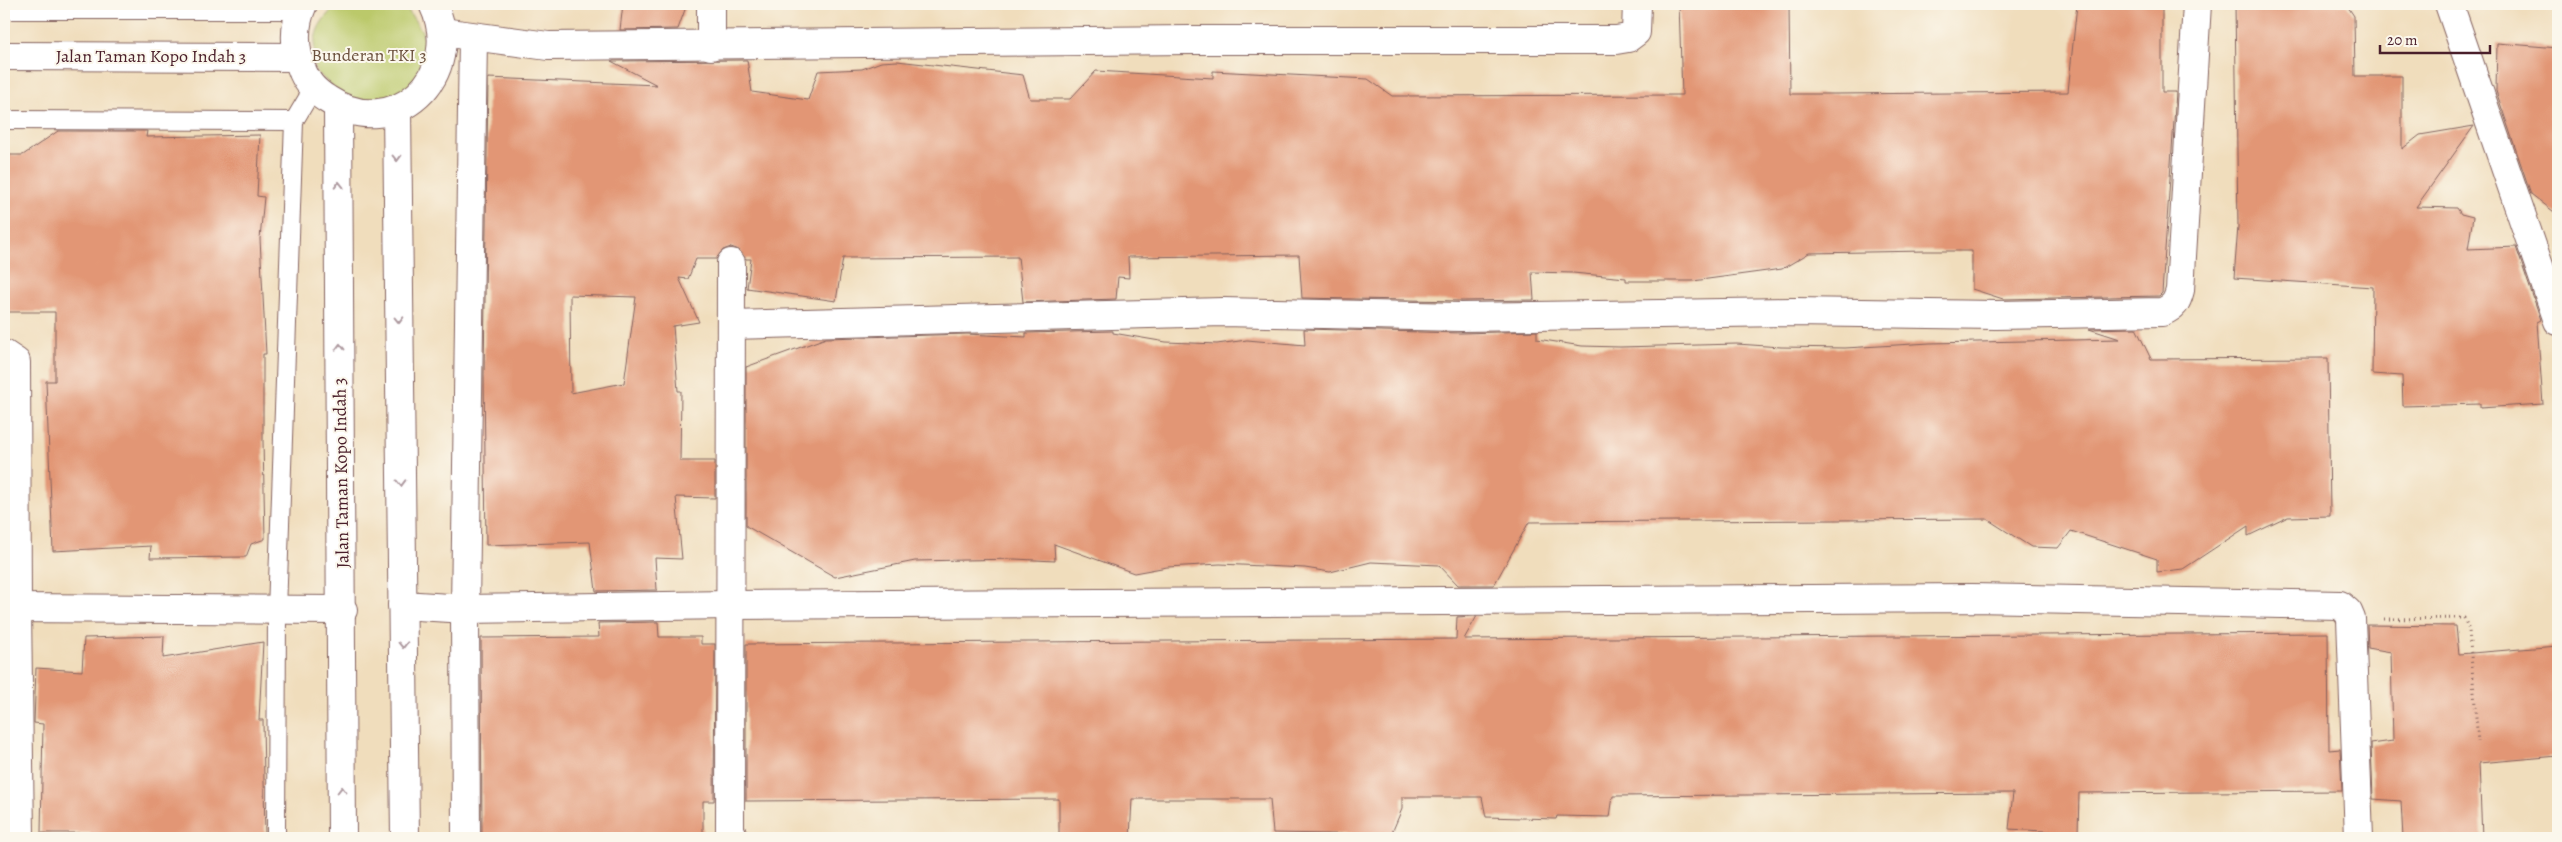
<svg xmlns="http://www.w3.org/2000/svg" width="2562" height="842" viewBox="0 0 2562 842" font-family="Alegreya,serif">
<rect width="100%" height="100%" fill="#fbf7ec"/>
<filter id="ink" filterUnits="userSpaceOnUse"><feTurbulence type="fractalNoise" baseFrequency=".02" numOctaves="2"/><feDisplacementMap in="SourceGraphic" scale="10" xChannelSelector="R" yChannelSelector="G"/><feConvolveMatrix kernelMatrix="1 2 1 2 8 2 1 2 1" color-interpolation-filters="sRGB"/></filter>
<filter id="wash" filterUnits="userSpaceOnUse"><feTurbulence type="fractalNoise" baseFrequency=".0096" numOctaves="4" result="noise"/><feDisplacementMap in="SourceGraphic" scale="20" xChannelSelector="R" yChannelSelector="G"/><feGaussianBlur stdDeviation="1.12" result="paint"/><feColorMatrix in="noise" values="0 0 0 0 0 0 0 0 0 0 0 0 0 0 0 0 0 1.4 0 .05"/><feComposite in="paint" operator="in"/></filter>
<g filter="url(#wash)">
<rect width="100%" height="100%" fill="#f0ddbc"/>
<!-- green -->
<path fill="#bbc96b" stroke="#82744b" d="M 338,4 L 399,4 L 407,9 L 422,31 L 427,56 L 408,95 L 349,104 L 315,70 C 313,38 313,27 338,4 Z"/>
<g id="blocks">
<!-- building -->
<g fill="#e29675" fill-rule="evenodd">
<path d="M 623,4 L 687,4 L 678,29 L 620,30 Z"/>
<path d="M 1679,4 L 1789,4 L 1790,94 L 1835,94 L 2068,92 L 2077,4 L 2162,4 L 2162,92 L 2176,92 L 2162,293 L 2159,296 L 2003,299 L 1972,289 L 1972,251 L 1926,251 L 1809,253 L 1782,269 L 1693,281 L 1626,281 L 1626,278 L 1573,273 L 1532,272 L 1534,300 L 1461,301 L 1302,298 L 1299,255 L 1128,257 L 1129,278 L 1118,277 L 1116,299 L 1023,302 L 1018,257 L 843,258 L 836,301 L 747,288 L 751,259 L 746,259 L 739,250 L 731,247 L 723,250 L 716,259 L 696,259 L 688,279 L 679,278 L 699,322 L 673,326 L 678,391 L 681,391 L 680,461 L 715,461 L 715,498 L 676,497 L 682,559 L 655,558 L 657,590 L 596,591 L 590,542 L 486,545 L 484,374 L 488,78 L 657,85 L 611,61 L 747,60 L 752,92 L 808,100 L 818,71 L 862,69 L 881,62 L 897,61 L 1023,75 L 1030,99 L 1070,99 L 1096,71 L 1213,78 L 1213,71 L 1368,79 L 1392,96 L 1682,95 ZM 570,295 L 636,297 L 624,383 L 571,393 Z"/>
<path d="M 2235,4 L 2346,4 L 2354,16 L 2355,76 L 2402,76 L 2402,149 L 2420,135 L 2474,126 L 2416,207 L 2457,208 L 2461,214 L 2473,217 L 2468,249 L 2516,247 L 2541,320 L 2537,322 L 2543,404 L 2480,408 L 2480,404 L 2403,406 L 2402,376 L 2372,374 L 2373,287 L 2234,278 L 2238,227 Z"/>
<path d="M 2497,43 L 2558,48 L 2558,215 L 2531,194 L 2496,91 Z"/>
<path d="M 58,131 L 147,131 L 146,137 L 260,135 L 257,196 L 264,197 L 260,239 L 266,354 L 263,354 L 263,441 L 265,539 L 251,544 L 246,557 L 150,558 L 151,546 L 53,551 L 46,381 L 55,381 L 55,312 L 4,312 L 4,155 L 23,155 Z"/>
<path d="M 2136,328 L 2151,359 L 2328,358 L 2330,516 L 2288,517 L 2248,536 L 2248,526 L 2183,569 L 2157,572 L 2157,559 L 2071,531 L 2058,548 L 2031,547 L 1987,519 L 1529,522 L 1494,585 L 1458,585 L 1439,565 L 1371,562 L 1330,572 L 1305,568 L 1220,564 L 1167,567 L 1134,573 L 1054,544 L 1055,561 L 1015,559 L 915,561 L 835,577 L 746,526 L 746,367 L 826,338 L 967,334 L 1026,337 L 1026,333 L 1113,331 L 1113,333 L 1166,342 L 1217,344 L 1247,340 L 1305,345 L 1304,329 L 1461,333 L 1537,331 L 1537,339 L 1582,346 L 1620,347 L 1737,344 L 1781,347 L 1845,348 L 1930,343 L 2120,339 L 2089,329 Z"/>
<path d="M 1477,616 L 1464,639 L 2328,633 L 2329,750 L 2340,749 L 2342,791 L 2079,793 L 2078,833 L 2009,829 L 2013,793 L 1613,796 L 1610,817 L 1557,816 L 1556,819 L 1486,817 L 1482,797 L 1402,797 L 1402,809 L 1391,835 L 1273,833 L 1270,799 L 1132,799 L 1130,838 L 1059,838 L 1059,799 L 746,801 L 746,644 L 1456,639 L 1457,617 Z"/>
<path d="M 658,622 L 659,637 L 701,637 L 701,644 L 715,644 L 714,801 L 703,801 L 703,838 L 482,838 L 481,638 L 599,637 L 598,623 Z"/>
<path d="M 2367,625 L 2456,626 L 2459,654 L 2558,646 L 2558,756 L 2479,763 L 2482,838 L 2403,838 L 2401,801 L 2373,799 L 2371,744 L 2393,741 L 2391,652 L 2368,648 Z"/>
<path d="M 164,636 L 163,658 L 263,642 L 259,720 L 263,720 L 265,838 L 91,838 L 90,833 L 41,833 L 43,724 L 34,723 L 36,668 L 82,671 L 84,638 Z"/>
</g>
</g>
</g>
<g filter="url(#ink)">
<use href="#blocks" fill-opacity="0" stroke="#84625e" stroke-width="1"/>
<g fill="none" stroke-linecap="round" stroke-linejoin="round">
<!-- lane casing -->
<g stroke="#84625e" stroke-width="20">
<g id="lane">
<path d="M 4,120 L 294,121 L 277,611 L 276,838"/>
<path d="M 294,121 L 313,89"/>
</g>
</g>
<!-- street casing -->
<g stroke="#84625e" stroke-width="30">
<g id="street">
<path d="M 2449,4 L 2558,321"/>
<path d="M 442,32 L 548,46 L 1190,40 L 1616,40 L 1628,38 L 1636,32 L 1637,4"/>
<path d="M 711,46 L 711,4"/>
<path d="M 731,263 L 730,830 L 734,838"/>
<path d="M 731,325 L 1223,312 L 1461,317 L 1794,312 L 1996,315 L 2162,312 C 2174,307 2177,302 2180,290 L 2197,4"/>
<path d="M 4,354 L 16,362 L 17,608 L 20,838"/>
<path d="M 402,605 L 465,609 L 729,605 L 1972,598 L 2340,605 L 2348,612 L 2351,619 L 2359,838"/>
<path d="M 4,608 L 343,610"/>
<path d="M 466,838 L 465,609 L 473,37"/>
</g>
</g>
<!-- secondary casing -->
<g stroke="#84625e" stroke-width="30">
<g id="secondary">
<path d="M 303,4 C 294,24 294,46 301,67 C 306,82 314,91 327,99 C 394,144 467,75 433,4"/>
<path d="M 4,5 L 302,5"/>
<path d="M 4,56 L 298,57"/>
<path d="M 338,107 L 342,838"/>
<path d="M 397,109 L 405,838"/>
</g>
</g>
<!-- path -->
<path stroke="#84625e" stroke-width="3" stroke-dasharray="1 4" stroke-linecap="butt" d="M 2384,619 L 2464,618 L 2469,630 L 2478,742"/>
<!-- lane -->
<use href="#lane" stroke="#fff" stroke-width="18"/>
<!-- street -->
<use href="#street" stroke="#fff" stroke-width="28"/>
<!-- secondary -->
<use href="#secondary" stroke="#fff" stroke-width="28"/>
</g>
<!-- one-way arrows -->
<defs><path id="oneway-chevron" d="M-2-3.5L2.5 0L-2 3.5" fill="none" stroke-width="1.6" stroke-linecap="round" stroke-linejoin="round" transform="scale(1.25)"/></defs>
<g stroke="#ae9aa0">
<use href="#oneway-chevron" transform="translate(397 158) rotate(89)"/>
<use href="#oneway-chevron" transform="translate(339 185) rotate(-91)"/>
<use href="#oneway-chevron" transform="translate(399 320) rotate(89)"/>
<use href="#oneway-chevron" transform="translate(340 347) rotate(-91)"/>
<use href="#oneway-chevron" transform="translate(401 483) rotate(89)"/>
<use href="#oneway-chevron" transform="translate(403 645) rotate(89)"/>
<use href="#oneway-chevron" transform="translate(342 790) rotate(-90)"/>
</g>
</g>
<g text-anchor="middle" stroke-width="4" stroke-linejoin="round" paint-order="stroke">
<!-- park labels -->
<g font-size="18" fill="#6c523e" stroke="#fbf7ec">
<text x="369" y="61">Bunderan TKI 3</text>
</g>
<!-- street labels -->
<g font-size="18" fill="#4a1f2b" stroke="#fbf7ec">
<text x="151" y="62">Jalan Taman Kopo Indah 3</text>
<text transform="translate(341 473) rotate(-91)" y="6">Jalan Taman Kopo Indah 3</text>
</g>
</g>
<!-- margin -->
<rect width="2562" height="842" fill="none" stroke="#fbf7ec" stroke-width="20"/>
<!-- scale -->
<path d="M2380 45v8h110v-8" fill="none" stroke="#4a1f2b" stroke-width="2.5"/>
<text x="2387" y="45" font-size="15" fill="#4a1f2b" stroke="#fbf7ec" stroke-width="4" paint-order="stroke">20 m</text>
</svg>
